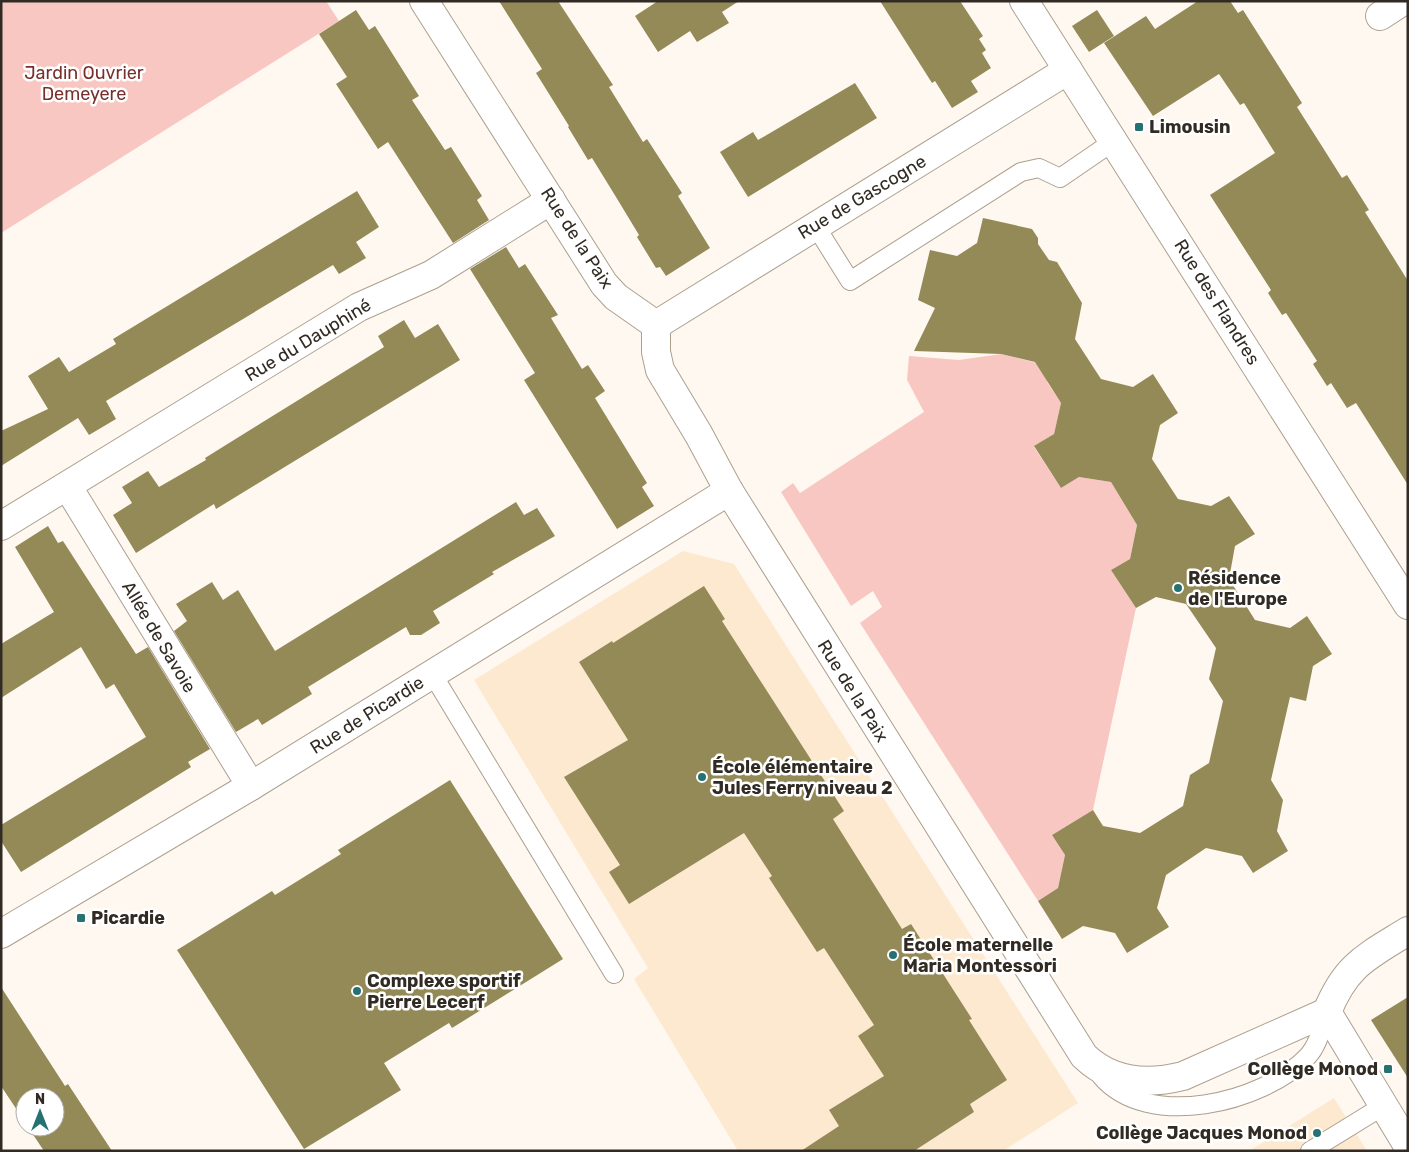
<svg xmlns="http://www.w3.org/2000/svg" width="1409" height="1152" viewBox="0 0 1409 1152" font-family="Rubik,sans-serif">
<rect width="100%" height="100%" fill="#fef8f1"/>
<!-- built -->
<g fill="#fde9d0">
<path d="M 683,551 L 734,564 L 1078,1103 L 1003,1151 L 738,1151 L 634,979 L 648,968 L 474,680 Z"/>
<path d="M 1334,1098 L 1367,1151 L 1249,1151 Z"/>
</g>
<!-- green -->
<g fill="#f9c7c2">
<path d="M 1,1 L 326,1 L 339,21 L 1,233 Z"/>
<path d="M 1001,354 L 1066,370 L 1047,382 L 1061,403 L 1054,434 L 1034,447 L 1061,488 L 1079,477 L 1111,482 L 1137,525 L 1130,559 L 1111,570 L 1136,608 L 1093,810 L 1052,835 L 1065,855 L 1058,888 L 1038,901 L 860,623 L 882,607 L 873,591 L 851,606 L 781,492 L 793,483 L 800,493 L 924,412 L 907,380 L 909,356 L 959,360 Z"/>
</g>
<!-- building -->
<g fill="#948a58">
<path d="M 499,1 L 558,1 L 613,85 L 609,87 L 643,142 L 647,139 L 682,193 L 678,196 L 710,248 L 666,276 L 660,267 L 656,268 L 637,237 L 639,235 L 616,197 L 592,158 L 588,160 L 568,127 L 569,126 L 536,73 L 542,69 Z"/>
<path d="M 658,1 L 739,1 L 722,12 L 729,23 L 697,42 L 690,31 L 658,52 L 635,16 Z"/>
<path d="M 880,1 L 960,1 L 983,36 L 979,39 L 986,50 L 982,53 L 991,68 L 971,81 L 978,92 L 952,108 L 935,81 L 932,83 Z"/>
<path d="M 1198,1 L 1230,1 L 1238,13 L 1243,10 L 1302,103 L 1297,107 L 1325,151 L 1342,178 L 1347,175 L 1369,210 L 1365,212 L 1408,281 L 1408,485 L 1356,403 L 1347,408 L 1331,383 L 1327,386 L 1313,364 L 1317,361 L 1286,313 L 1282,315 L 1268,293 L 1271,290 L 1210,195 L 1275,153 L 1244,103 L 1240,105 L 1219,74 L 1153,116 L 1104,43 L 1146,16 L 1155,29 Z"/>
<path d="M 356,10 L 369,30 L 375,26 L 419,96 L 412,100 L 445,150 L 451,147 L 482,196 L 477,200 L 489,220 L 453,243 L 388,142 L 378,149 L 336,84 L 347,77 L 319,34 Z"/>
<path d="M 1097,10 L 1114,36 L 1089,52 L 1072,26 Z"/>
<path d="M 855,83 L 877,118 L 748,197 L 720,152 L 753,132 L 758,140 Z"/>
<path d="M 357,191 L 379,227 L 356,242 L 366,258 L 339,274 L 333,265 L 106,401 L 116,419 L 89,435 L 78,418 L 1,466 L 1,431 L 48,409 L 28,376 L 59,357 L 69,372 L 116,344 L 113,339 Z"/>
<path d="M 983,218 L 1032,229 L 1038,238 L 1038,244 L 1049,260 L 1057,262 L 1082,303 L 1075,339 L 1101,379 L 1133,387 L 1153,374 L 1178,413 L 1160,425 L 1152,459 L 1178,499 L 1211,506 L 1229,496 L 1255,534 L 1235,546 L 1229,579 L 1255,620 L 1290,628 L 1307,616 L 1332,654 L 1313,666 L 1306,701 L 1290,697 L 1271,780 L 1283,800 L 1277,831 L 1288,851 L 1253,873 L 1242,856 L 1206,848 L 1166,875 L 1157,908 L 1169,927 L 1127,953 L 1115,933 L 1083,926 L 1062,939 L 1038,901 L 1058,888 L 1065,855 L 1052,835 L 1093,810 L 1103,826 L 1140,833 L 1183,806 L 1190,775 L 1209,763 L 1223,701 L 1209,679 L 1216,648 L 1186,604 L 1156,597 L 1136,608 L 1111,570 L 1130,559 L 1137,525 L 1111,482 L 1079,477 L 1061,488 L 1034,446 L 1054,434 L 1061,403 L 1035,362 L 1001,354 L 914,351 L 935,308 L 918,300 L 930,250 L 957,256 L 977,243 Z"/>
<path d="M 506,247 L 519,268 L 525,264 L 558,315 L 551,318 L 582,369 L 588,365 L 605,391 L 595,398 L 647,483 L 642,487 L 654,506 L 617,529 L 524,380 L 535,373 L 470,269 Z"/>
<path d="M 404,320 L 415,338 L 438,324 L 460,360 L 216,509 L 214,504 L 136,553 L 113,515 L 132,503 L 122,487 L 148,471 L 159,487 L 206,460 L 205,458 L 384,347 L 378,336 Z"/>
<path d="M 516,502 L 524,515 L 537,508 L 555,536 L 492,572 L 494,574 L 433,611 L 440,623 L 421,635 L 410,635 L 406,627 L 308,687 L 312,694 L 262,725 L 258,719 L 236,732 L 174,631 L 187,621 L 176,604 L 212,582 L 223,600 L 238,590 L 275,651 Z"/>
<path d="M 48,526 L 58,543 L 63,541 L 136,654 L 148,647 L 210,749 L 188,762 L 191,767 L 21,872 L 1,841 L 1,825 L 146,737 L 114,684 L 106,689 L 81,647 L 1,698 L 1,644 L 54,612 L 15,547 Z"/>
<path d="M 704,586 L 725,619 L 722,621 L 844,811 L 833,819 L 902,929 L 911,924 L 972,1019 L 969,1020 L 1007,1080 L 970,1104 L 974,1112 L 914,1151 L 801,1151 L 839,1126 L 829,1110 L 884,1076 L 858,1036 L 874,1025 L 824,948 L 817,952 L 769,878 L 772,876 L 744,833 L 629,904 L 609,872 L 620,865 L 564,777 L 628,740 L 579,662 L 612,641 L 613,643 Z"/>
<path d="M 450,780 L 563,959 L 452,1028 L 449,1023 L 384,1063 L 401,1090 L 304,1149 L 177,950 L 272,891 L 275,895 L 341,854 L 338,850 Z"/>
<path d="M 1,987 L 65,1086 L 68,1084 L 112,1151 L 44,1151 L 28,1127 L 55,1127 L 55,1097 L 25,1097 L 25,1122 L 1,1086 Z"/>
<path d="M 1408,997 L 1408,1078 L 1371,1020 Z"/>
</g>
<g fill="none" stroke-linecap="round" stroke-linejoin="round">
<!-- lane casing -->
<g stroke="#ad9f8e" stroke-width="20">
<g id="lane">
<path d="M 815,225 L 850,281 L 1021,172 L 1039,168 L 1060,178 L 1114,141"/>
<path d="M 433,675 L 614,974"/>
<path d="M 1101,1076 C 1147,1131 1263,1103 1307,1057 C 1318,1046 1322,1027 1327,1012"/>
<path d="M 1310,1151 L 1383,1106"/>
</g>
</g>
<!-- street casing -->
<g stroke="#ad9f8e" stroke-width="30">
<g id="street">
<path d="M 424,1 L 604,284 L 616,297 L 656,325"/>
<path d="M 1024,1 L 1408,605"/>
<path d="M 1380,16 L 1403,1"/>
<path d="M 656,325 L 656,352 L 660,370 L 699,435 L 729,491 L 1084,1056 C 1112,1083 1147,1085 1183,1076 L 1327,1012"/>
<path d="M 656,325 L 1068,70"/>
<path d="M 68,487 L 251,786"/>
<path d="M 1,526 L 359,307 L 431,275 L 551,200"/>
<path d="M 1,934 L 251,786 L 729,491"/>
<path d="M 1327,1012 L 1408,1146"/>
<path d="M 1327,1012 C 1346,965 1366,957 1408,931"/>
</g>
</g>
<!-- lane -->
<use href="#lane" stroke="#fff" stroke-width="18"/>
<!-- street -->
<use href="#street" stroke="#fff" stroke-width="28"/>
</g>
<!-- markers -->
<g fill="#267172" stroke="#fff" stroke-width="2">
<rect x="1134" y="122" width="10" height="10" rx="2.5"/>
<circle cx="1178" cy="588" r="5"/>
<circle cx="702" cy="777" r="5"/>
<rect x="76" y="913" width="10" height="10" rx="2.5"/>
<circle cx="893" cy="955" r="5"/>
<circle cx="357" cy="991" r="5"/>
<rect x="1383" y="1064" width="10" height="10" rx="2.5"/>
<circle cx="1317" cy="1133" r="5"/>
</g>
<g text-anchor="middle" stroke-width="5" stroke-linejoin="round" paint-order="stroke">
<!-- park labels -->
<g font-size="18" fill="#78302d" stroke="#fff">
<text x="84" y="79">Jardin Ouvrier<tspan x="84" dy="21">Demeyere</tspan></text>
</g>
<!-- poi labels -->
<g font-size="18" font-weight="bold" fill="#312b24" stroke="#fff" text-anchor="start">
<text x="1149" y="133">Limousin</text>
<text x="1188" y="584">Résidence<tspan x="1188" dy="21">de l'Europe</tspan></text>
<text x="712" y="773">École élémentaire<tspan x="712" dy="21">Jules Ferry niveau 2</tspan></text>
<text x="91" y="924">Picardie</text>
<text x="903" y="951">École maternelle<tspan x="903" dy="21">Maria Montessori</tspan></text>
<text x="367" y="987">Complexe sportif<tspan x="367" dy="21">Pierre Lecerf</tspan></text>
<text x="1378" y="1075" text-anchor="end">Collège Monod</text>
<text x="1307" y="1139" text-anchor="end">Collège Jacques Monod</text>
</g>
<!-- street labels -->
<g font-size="18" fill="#312b24" stroke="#fff">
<text transform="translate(862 197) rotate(-31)" y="6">Rue de Gascogne</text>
<text transform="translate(577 238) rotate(57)" y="6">Rue de la Paix</text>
<text transform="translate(1217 302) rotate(58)" y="6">Rue des Flandres</text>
<text transform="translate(308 340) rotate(-31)" y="6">Rue du Dauphiné</text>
<text transform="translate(159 637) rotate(59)" y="6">Allée de Savoie</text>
<text transform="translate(853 691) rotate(58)" y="6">Rue de la Paix</text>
<text transform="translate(367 715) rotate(-32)" y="6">Rue de Picardie</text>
</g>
</g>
<!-- border -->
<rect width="1409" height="1152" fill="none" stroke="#312b24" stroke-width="5"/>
<!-- north arrow -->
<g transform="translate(40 1112)"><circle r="24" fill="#ffffff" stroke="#adaaa7"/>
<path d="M0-4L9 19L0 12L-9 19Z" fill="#267172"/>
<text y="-8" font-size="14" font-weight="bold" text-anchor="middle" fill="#312b24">N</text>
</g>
</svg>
